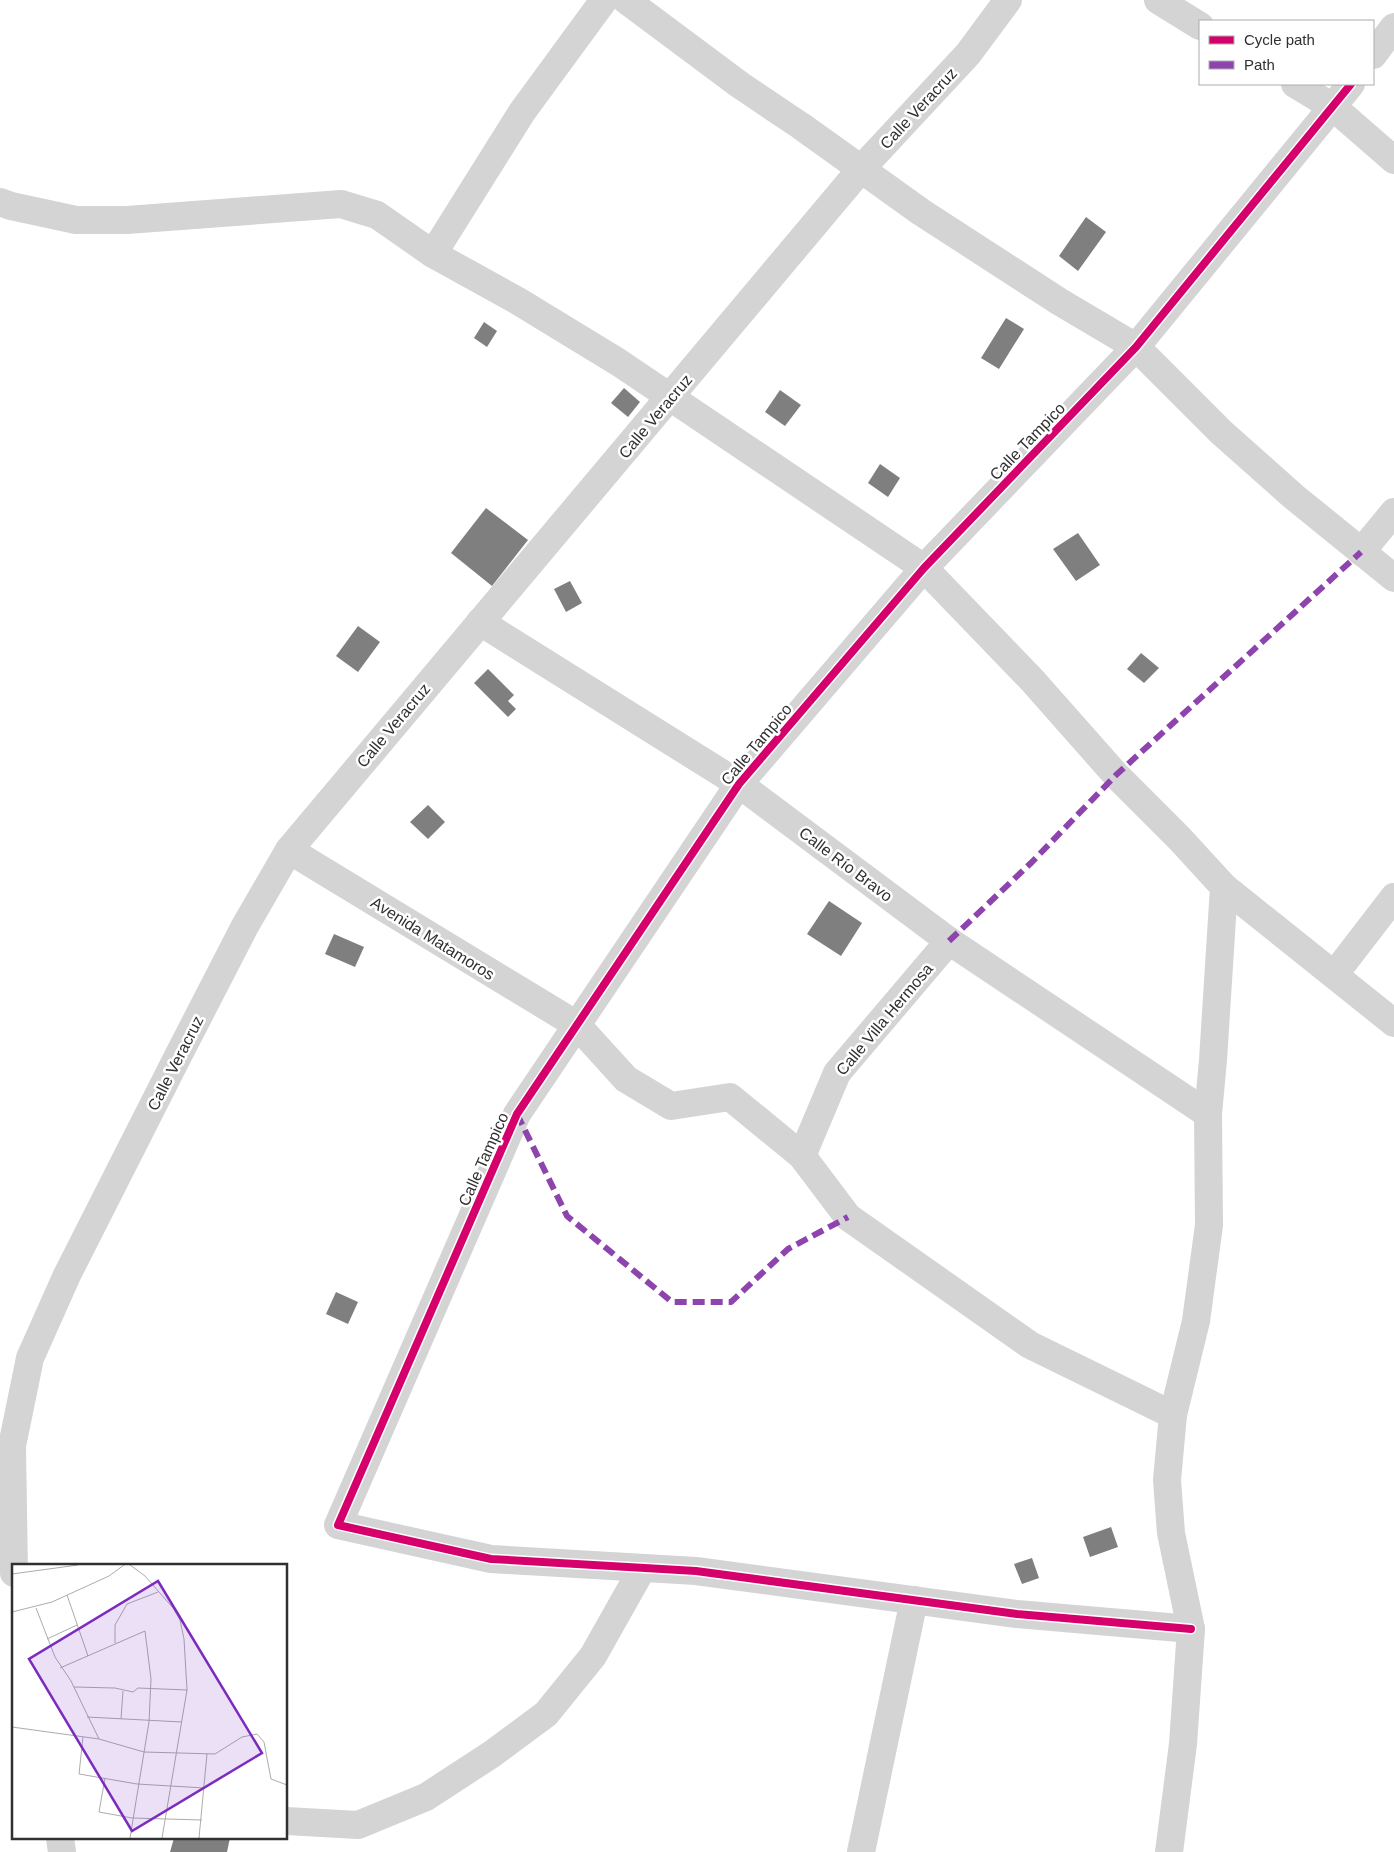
<svg xmlns="http://www.w3.org/2000/svg" width="1394" height="1852" viewBox="0 0 1394 1852" font-family="Helvetica,sans-serif">
<rect width="100%" height="100%" fill="#fff"/>
<!-- building -->
<g fill="#7f7f7f">
<path d="M 1086,217 L 1106,232 L 1078,271 L 1059,256 Z"/>
<path d="M 1006,318 L 1024,329 L 999,369 L 981,358 Z"/>
<path d="M 484,322 L 497,331 L 487,347 L 474,338 Z"/>
<path d="M 624,388 L 640,402 L 628,417 L 611,403 Z"/>
<path d="M 780,390 L 801,405 L 785,426 L 765,412 Z"/>
<path d="M 880,464 L 900,478 L 888,497 L 868,483 Z"/>
<path d="M 486,508 L 528,540 L 492,586 L 451,553 Z"/>
<path d="M 1078,533 L 1100,565 L 1076,581 L 1053,549 Z"/>
<path d="M 570,581 L 582,603 L 566,612 L 554,589 Z"/>
<path d="M 358,626 L 380,642 L 358,672 L 336,656 Z"/>
<path d="M 1141,653 L 1159,668 L 1144,683 L 1127,669 Z"/>
<path d="M 488,669 L 514,695 L 508,701 L 516,709 L 508,717 L 474,683 Z"/>
<path d="M 428,805 L 445,822 L 428,839 L 410,822 Z"/>
<path d="M 829,901 L 862,923 L 841,956 L 807,934 Z"/>
<path d="M 334,934 L 364,947 L 355,967 L 325,954 Z"/>
<path d="M 336,1292 L 358,1302 L 348,1324 L 326,1314 Z"/>
<path d="M 1111,1527 L 1118,1547 L 1090,1557 L 1083,1537 Z"/>
<path d="M 1032,1558 L 1039,1578 L 1022,1584 L 1014,1564 Z"/>
<path d="M 174,1838 L 230,1838 L 227,1852 L 170,1852 Z"/>
</g>
<g fill="none" stroke-linecap="round" stroke-linejoin="round">
<!-- minor -->
<g stroke="#d4d4d4" stroke-width="28">
<path d="M 626,0 L 740,85 L 801,126 L 921,212 L 1060,302 L 1136,347 L 1221,432 L 1293,496 L 1394,578"/>
<path d="M 1158,0 L 1200,26"/>
<path d="M 1373,55 L 1394,27"/>
<path d="M 1295,84 L 1333,107 L 1394,160"/>
<path d="M 0,202 L 11,206 L 76,220 L 127,220 L 341,204 L 377,215 L 433,254 L 518,301 L 618,362 L 924,568 L 1032,680 L 1116,775 L 1180,839 L 1224,887 L 1213,1060 L 1208,1114 L 1209,1225 L 1196,1321 L 1173,1415 L 1167,1480 L 1171,1533 L 1191,1629 L 1183,1744 L 1169,1852"/>
<path d="M 433,254 L 522,112 L 604,0"/>
<path d="M 1361,552 L 1394,512"/>
<path d="M 480,622 L 739,784 L 949,941 L 1208,1114"/>
<path d="M 289,850 L 577,1025 L 626,1079 L 671,1106 L 730,1097 L 802,1156 L 848,1217 L 1030,1345 L 1173,1415"/>
<path d="M 1224,887 L 1394,1023"/>
<path d="M 1334,975 L 1394,897"/>
<path d="M 802,1156 L 837,1073 L 949,941"/>
<path d="M 14,1573 L 12,1446 L 30,1358 L 67,1275 L 177,1058 L 245,926 L 289,850 L 861,169 L 968,54 L 1008,0"/>
<path d="M 1191,1629 L 1017,1614 L 696,1571 L 491,1559 L 338,1525 L 517,1114 L 739,784 L 924,568 L 1136,347 L 1351,84"/>
<path d="M 286,1821 L 358,1825 L 426,1797 L 492,1754 L 546,1714 L 593,1656 L 642,1569"/>
<path d="M 60,1838 L 62,1852"/>
<path d="M 861,1852 L 914,1600"/>
</g>
<!-- quiet -->
<g stroke="#8e44ad" stroke-width="6" stroke-dasharray="12 6" stroke-linecap="butt">
<path d="M 949,941 L 1032,862 L 1116,775 L 1361,552"/>
<path d="M 517,1114 L 567,1216 L 672,1302 L 731,1302 L 788,1249 L 848,1217"/>
</g>
<!-- cycleway casing -->
<g stroke="#fff" stroke-width="11">
<path id="cycleway" d="M 1191,1629 L 1017,1614 L 696,1571 L 491,1559 L 338,1525 L 517,1114 L 739,784 L 924,568 L 1136,347 L 1351,84"/>
</g>
<!-- cycleway -->
<use href="#cycleway" stroke="#d6006c" stroke-width="8"/>
</g>
<g text-anchor="middle" stroke-width="5" stroke-linejoin="round" paint-order="stroke">
<!-- street labels -->
<g font-size="16" fill="#303030" stroke="#fff">
<text transform="translate(918 108) rotate(-47)" y="6">Calle Veracruz</text>
<text transform="translate(655 416) rotate(-50)" y="6">Calle Veracruz</text>
<text transform="translate(1027 441) rotate(-46)" y="6">Calle Tampico</text>
<text transform="translate(393 725) rotate(-50)" y="6">Calle Veracruz</text>
<text transform="translate(756 744) rotate(-50)" y="6">Calle Tampico</text>
<text transform="translate(846 864) rotate(37)" y="6">Calle Río Bravo</text>
<text transform="translate(433 938) rotate(32)" y="6">Avenida Matamoros</text>
<text transform="translate(884 1019) rotate(-50)" y="6">Calle Villa Hermosa</text>
<text transform="translate(175 1063) rotate(-63)" y="6">Calle Veracruz</text>
<text transform="translate(483 1159) rotate(-66)" y="6">Calle Tampico</text>
</g>
</g>
<!-- overview -->
<g transform="translate(12 1564)">
<rect width="275" height="275" fill="#fff"/>
<path fill="none" stroke="#acacac" stroke-width="1" d="M 118,1 L 133,12 L 161,44 L 168,56 L 172,75 L 175,126 L 150,274M 0,10 L 66,1M 55,31 L 76,92M 24,44 L 43,93 L 59,117 L 87,175 L 132,188 L 203,190 L 230,173 L 245,170 L 252,178 L 259,215 L 275,221M 0,48 L 40,38 L 97,12 L 112,1M 35,75 L 65,61M 103,79 L 103,61 L 115,40 L 146,28M 48,104 L 133,67 L 139,115 L 137,158 L 118,274M 62,123 L 103,124 L 121,128 L 126,124 L 175,126M 75,153 L 170,158M 109,155 L 111,127M 0,163 L 87,175M 71,173 L 67,210 L 125,220 L 193,224M 93,214 L 87,248 L 120,254 L 190,256M 187,274 L 195,190"/>
<path fill="#7b2cbf" fill-opacity="0.15" stroke="#7b2cbf" stroke-width="2.5" d="M 146,17 L 250,189 L 120,267 L 17,95 Z"/>
<rect width="275" height="275" fill="none" stroke="#303030" stroke-width="2.5"/>
</g>
<!-- legend -->
<rect x="1199" y="20" width="175" height="65" fill="#ffffff" stroke="#acacac"/>
<rect x="1209" y="36" width="25" height="8" fill="#d6006c" stroke="#acacac"/>
<text x="1244" y="45" font-size="15" fill="#303030">Cycle path</text>
<rect x="1209" y="61" width="25" height="8" fill="#8e44ad" stroke="#acacac"/>
<text x="1244" y="70" font-size="15" fill="#303030">Path</text>
</svg>
